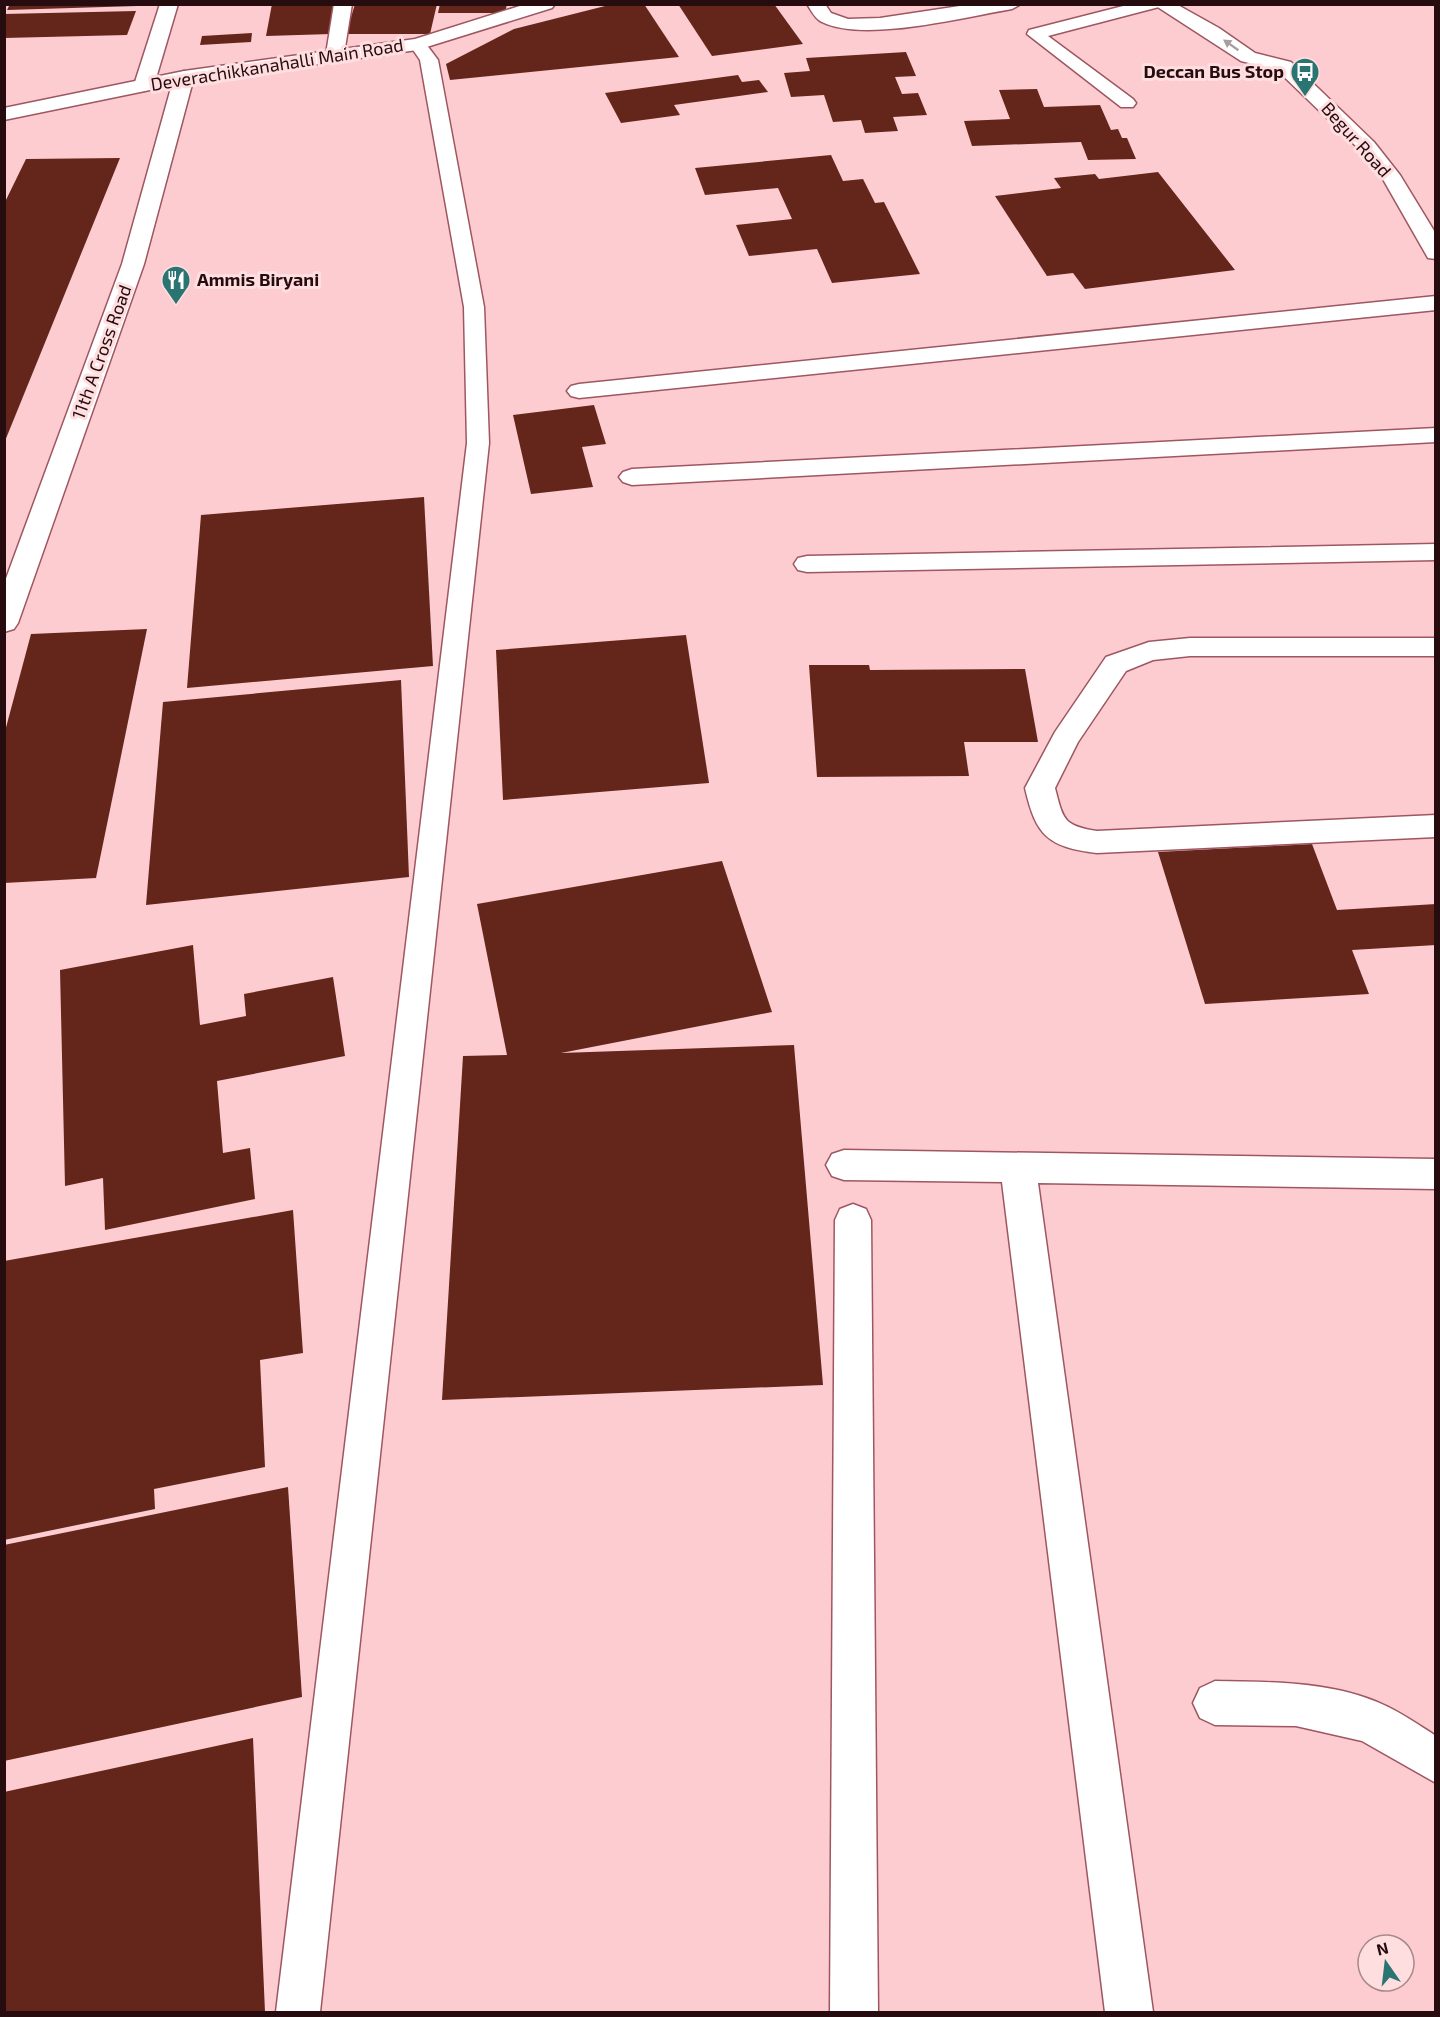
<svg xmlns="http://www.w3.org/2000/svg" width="1440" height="2017" viewBox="0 0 1440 2017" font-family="'Exo 2',sans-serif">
<rect width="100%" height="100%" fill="#fdccd0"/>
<!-- building -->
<g fill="#64261a">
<path d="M 10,4 L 137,4 L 137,6 L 7,10 Z"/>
<path d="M 272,4 L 334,4 L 331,34 L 266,36 Z"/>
<path d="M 355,4 L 437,4 L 430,34 L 346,34 Z"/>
<path d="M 440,4 L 507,4 L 505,13 L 438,13 Z"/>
<path d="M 613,4 L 644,4 L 679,57 L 450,80 L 446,64 L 514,29 Z"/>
<path d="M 678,4 L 774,4 L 803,44 L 712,56 Z"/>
<path d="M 136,11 L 127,35 L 4,38 L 4,14 Z"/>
<path d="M 252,33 L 251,42 L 200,45 L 202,36 Z"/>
<path d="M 906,52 L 916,76 L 895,77 L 902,94 L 918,93 L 927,115 L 893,117 L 898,131 L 865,133 L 861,120 L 833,122 L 824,95 L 791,97 L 784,73 L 810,71 L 806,58 Z"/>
<path d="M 738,75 L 742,82 L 759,80 L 768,92 L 674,105 L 680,115 L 621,123 L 605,93 Z"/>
<path d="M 1037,89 L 1044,107 L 1100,105 L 1111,130 L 1118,129 L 1122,138 L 1127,138 L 1136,159 L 1088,160 L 1081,142 L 972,146 L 964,121 L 1010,119 L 999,90 Z"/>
<path d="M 831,155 L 843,181 L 863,179 L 875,203 L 884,202 L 920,274 L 832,283 L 817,249 L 749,256 L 736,225 L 792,219 L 778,188 L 705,195 L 695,168 Z"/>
<path d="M 120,158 L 5,441 L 4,441 L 4,204 L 26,159 Z"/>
<path d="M 1158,172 L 1235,270 L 1085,289 L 1073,273 L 1047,276 L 995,196 L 1061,188 L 1054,178 L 1095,174 L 1099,179 Z"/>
<path d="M 594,405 L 606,444 L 582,447 L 593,487 L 531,494 L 513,415 Z"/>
<path d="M 424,497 L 433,666 L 187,688 L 201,515 Z"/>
<path d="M 147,629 L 96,878 L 4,883 L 4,735 L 31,634 Z"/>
<path d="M 686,635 L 709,783 L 503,800 L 496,650 Z"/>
<path d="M 809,665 L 869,665 L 870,670 L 1025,669 L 1038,742 L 964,742 L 969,776 L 817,777 Z"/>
<path d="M 401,680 L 409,877 L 146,905 L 163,702 Z"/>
<path d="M 1312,844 L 1337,910 L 1436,904 L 1436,945 L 1352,950 L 1369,994 L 1205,1004 L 1158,852 Z"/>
<path d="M 722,861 L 772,1012 L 561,1053 L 794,1045 L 823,1385 L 442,1400 L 463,1056 L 507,1055 L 477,904 Z"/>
<path d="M 193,945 L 200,1025 L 246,1016 L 244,994 L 333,977 L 345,1056 L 217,1081 L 223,1153 L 250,1148 L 255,1199 L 105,1230 L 103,1178 L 65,1186 L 60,970 Z"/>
<path d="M 293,1210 L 303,1353 L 260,1360 L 265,1467 L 154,1489 L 155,1509 L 4,1540 L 4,1261 Z"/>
<path d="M 288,1487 L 302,1697 L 4,1761 L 4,1545 Z"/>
<path d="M 253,1738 L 265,2012 L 4,2012 L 4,1792 Z"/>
</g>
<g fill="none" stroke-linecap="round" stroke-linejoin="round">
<!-- service casing -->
<g stroke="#9e5760" stroke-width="3">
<g id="service">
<path d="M 1131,4 L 1161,4 L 1159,7 L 1048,36 L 1133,99 L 1136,103 L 1133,107 L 1121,107 L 1027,34 L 1029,30 Z"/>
<path d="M 417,39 L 423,40 L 438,60 L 484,307 L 489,443 L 320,2012 L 276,2012 L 467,443 L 464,307 L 420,60 L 409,44 Z"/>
</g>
</g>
<!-- minor casing -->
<g stroke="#9e5760" stroke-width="3">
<g id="minor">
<path d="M 160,4 L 178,4 L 154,85 L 144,91 L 134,85 Z"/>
<path d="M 334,4 L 352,4 L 344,54 L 335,60 L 326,54 Z"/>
<path d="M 807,4 L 825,4 L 831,13 L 848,19 L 880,18 L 973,4 L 1021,4 L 1012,9 C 964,17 864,43 822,22 C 815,19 811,10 807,4 Z"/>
<path d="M 184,71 L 194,77 L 144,264 L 18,623 L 14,629 L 4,632 L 4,584 L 122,264 L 174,77 Z"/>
<path d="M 1436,296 L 1436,310 L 579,398 L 571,396 L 567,391 L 571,386 L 579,384 Z"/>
<path d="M 1436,428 L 1436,442 L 632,485 L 623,482 L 619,477 L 623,472 L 632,469 Z"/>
<path d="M 1436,544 L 1436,560 L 807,572 L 798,570 L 794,564 L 798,558 L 807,556 Z"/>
<path d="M 1190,638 L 1436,638 L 1436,656 L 1190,656 L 1153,660 L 1126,671 L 1078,742 L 1055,788 C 1063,819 1063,826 1097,831 L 1436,815 L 1436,837 L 1097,853 C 1048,847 1036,836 1025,788 L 1055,732 L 1106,657 L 1149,642 Z"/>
<path d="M 844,1150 L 1436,1159 L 1436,1189 L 1038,1183 L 1153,2012 L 1105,2012 L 1002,1182 L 844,1180 L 832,1176 L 826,1165 L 832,1154 Z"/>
<path d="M 853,1204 L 866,1209 L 871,1220 L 878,2012 L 830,2012 L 835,1220 L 840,1209 Z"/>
<path d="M 1215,1681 C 1271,1682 1332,1681 1384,1705 C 1402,1713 1419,1725 1436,1736 L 1436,1783 L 1362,1741 L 1296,1726 L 1215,1725 L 1200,1718 L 1193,1703 L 1200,1688 Z"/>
</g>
</g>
<!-- tertiary casing -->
<g stroke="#9e5760" stroke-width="3">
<path id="tertiary" d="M 526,4 L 555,4 L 552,8 L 417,50 L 184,83 L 4,120 L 4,108 L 184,71 L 415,39 Z"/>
</g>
<!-- secondary casing -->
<g stroke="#9e5760" stroke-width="3">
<path id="secondary" d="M 1153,4 L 1176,4 L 1219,28 L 1255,53 L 1291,62 L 1374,142 L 1400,175 L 1436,234 L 1436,259 L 1428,258 L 1384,181 L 1360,150 L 1277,70 L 1241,61 Z"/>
</g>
<!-- service -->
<use href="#service" fill="#fff" fill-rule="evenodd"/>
<!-- minor -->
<use href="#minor" fill="#fff" fill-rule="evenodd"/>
<!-- tertiary -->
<use href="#tertiary" fill="#fff" fill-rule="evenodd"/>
<!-- secondary -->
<use href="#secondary" fill="#fff" fill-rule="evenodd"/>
</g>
<!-- one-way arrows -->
<defs><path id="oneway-solid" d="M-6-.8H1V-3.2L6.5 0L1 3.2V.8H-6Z" transform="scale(1.5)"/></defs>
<use fill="#a89d9f" href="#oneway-solid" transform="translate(1231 45) rotate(-145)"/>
<!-- icons -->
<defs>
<g id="bus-pin" transform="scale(1.5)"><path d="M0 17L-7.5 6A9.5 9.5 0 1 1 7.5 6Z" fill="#2a7472" stroke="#ffdee0"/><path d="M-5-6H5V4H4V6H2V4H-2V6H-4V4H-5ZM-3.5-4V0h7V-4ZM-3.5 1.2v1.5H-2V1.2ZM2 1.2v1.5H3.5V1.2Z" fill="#fff"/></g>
<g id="restaurant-pin" transform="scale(1.5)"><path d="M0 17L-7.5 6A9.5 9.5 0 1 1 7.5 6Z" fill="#2a7472" stroke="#ffdee0"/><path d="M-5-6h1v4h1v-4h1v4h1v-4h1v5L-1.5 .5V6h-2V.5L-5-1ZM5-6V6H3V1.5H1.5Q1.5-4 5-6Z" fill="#fff"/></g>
</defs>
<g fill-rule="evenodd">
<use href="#bus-pin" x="1305" y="72"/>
<use href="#restaurant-pin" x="176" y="280"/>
</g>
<g text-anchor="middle" stroke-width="6" stroke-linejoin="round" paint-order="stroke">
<!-- far-street labels -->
<g font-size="18" fill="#260b0f" stroke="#ffdee0">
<text transform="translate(277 65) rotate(-9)" y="6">Deverachikkanahalli Main Road</text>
<text transform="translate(1356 140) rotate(48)" y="6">Begur Road</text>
<text transform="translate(102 352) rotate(-70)" y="6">11th A Cross Road</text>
</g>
<!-- far-poi labels -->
<g font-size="18" font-weight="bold" fill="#260b0f" stroke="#ffdee0" text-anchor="end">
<text x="1284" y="78">Deccan Bus Stop</text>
<text x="197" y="286" text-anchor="start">Ammis Biryani</text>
</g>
</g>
<!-- border -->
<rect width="1440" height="2017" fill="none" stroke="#260b0f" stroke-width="12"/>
<!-- north arrow -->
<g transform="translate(1386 1963) rotate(346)"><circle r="28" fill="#ffdee0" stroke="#a88a8c" stroke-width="1.5"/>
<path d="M0-4.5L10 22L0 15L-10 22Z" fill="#2a7472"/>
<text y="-9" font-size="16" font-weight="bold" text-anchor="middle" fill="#260b0f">N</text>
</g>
</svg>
